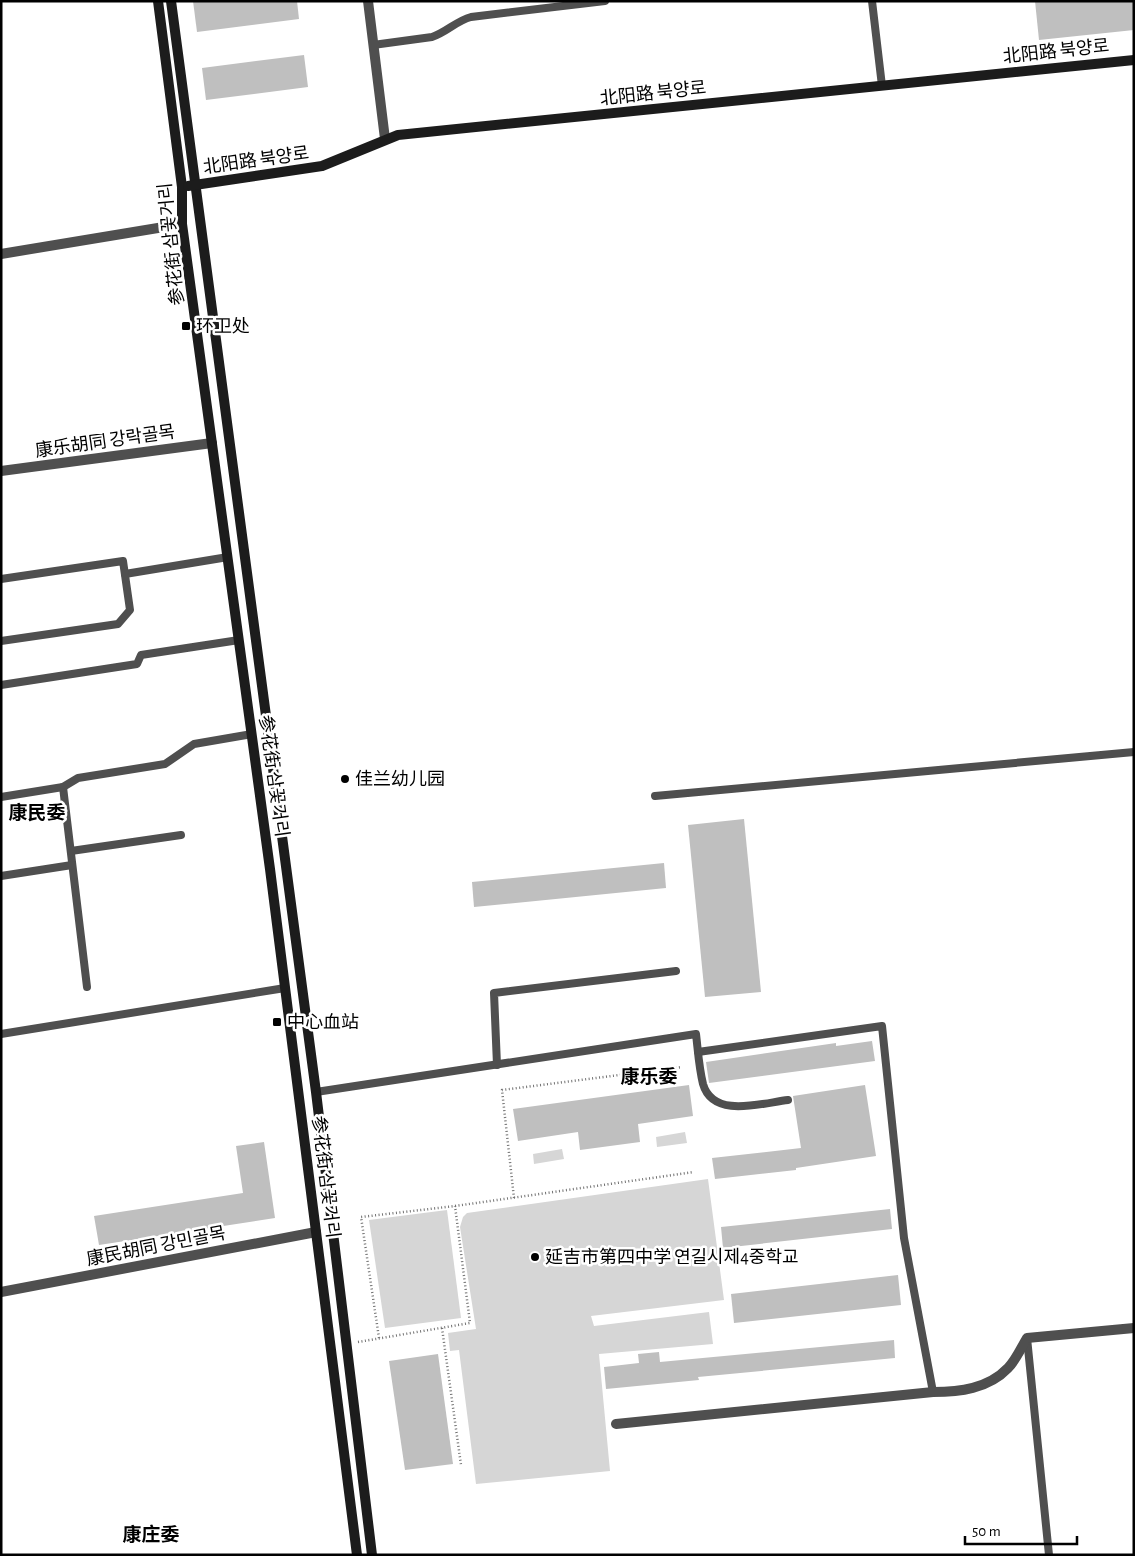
<svg xmlns="http://www.w3.org/2000/svg" width="1135" height="1556" viewBox="0 0 1135 1556" font-family="'Alegreya Sans','Noto Sans SC','Noto Sans KR',sans-serif">
<rect width="100%" height="100%" fill="#fff"/>
<!-- green -->
<g fill="#d6d6d6">
<path d="M 685,1132 L 687,1143 L 657,1147 L 656,1137 Z"/>
<path d="M 562,1149 L 564,1159 L 534,1164 L 533,1154 Z"/>
<path d="M 708,1179 L 724,1300 L 591,1316 L 594,1326 L 709,1312 L 713,1344 L 599,1354 L 610,1471 L 476,1484 L 459,1350 L 450,1351 L 448,1333 L 476,1329 L 460,1227 L 463,1217 L 467,1213 Z"/>
<path d="M 447,1210 L 461,1318 L 385,1328 L 369,1220 Z"/>
</g>
<!-- building -->
<g fill="#bfbfbf">
<path d="M 193,1 L 297,1 L 299,19 L 197,32 Z"/>
<path d="M 1035,1 L 1134,1 L 1134,30 L 1039,40 Z"/>
<path d="M 304,55 L 308,87 L 206,100 L 202,68 Z"/>
<path d="M 744,819 L 761,992 L 705,997 L 688,825 Z"/>
<path d="M 664,863 L 666,888 L 474,907 L 472,882 Z"/>
<path d="M 872,1041 L 875,1061 L 709,1083 L 706,1062 L 836,1043 L 836,1046 Z"/>
<path d="M 689,1085 L 693,1116 L 638,1124 L 640,1142 L 580,1150 L 578,1132 L 518,1141 L 513,1109 Z"/>
<path d="M 865,1085 L 876,1156 L 796,1168 L 796,1170 L 715,1179 L 712,1158 L 801,1148 L 793,1096 Z"/>
<path d="M 264,1142 L 275,1218 L 99,1245 L 94,1216 L 243,1193 L 236,1146 Z"/>
<path d="M 890,1209 L 892,1229 L 723,1248 L 721,1227 Z"/>
<path d="M 898,1275 L 901,1305 L 734,1323 L 731,1294 Z"/>
<path d="M 894,1340 L 895,1358 L 698,1377 L 699,1380 L 606,1389 L 604,1367 L 639,1363 L 638,1354 L 659,1352 L 660,1362 Z"/>
<path d="M 438,1354 L 453,1464 L 405,1470 L 389,1361 Z"/>
</g>
<g fill="none" stroke-linecap="round" stroke-linejoin="round">
<!-- path -->
<g stroke="#717171" stroke-width="2.5" stroke-dasharray="1 2.5" stroke-linecap="butt">
<path d="M 514,1198 L 502,1090 L 682,1067"/>
<path d="M 442,1328 L 461,1465"/>
<path d="M 379,1338 L 361,1217 L 455,1206 L 694,1172"/>
<path d="M 358,1342 L 470,1323 L 455,1206"/>
</g>
<!-- lane -->
<g stroke="#4f4f4f" stroke-width="8">
<path d="M 872,1 L 882,86"/>
<path d="M 373,45 L 432,37 C 447,32 456,21 471,17 L 605,1"/>
<path d="M 125,574 L 228,557"/>
<path d="M 1,579 L 123,561 L 130,610 L 118,624 L 1,641"/>
<path d="M 1,685 L 137,664 L 141,655 L 239,640"/>
<path d="M 63,787 L 87,987"/>
<path d="M 655,796 L 1134,752"/>
<path d="M 1,797 L 63,787 L 78,778 L 165,764 L 194,744 L 252,734"/>
<path d="M 71,851 L 181,835"/>
<path d="M 1,876 L 72,865"/>
<path d="M 1,1034 L 285,988"/>
<path d="M 698,1052 L 882,1026 L 904,1238 L 933,1392"/>
<path d="M 497,1065 L 494,993 L 676,971"/>
<path d="M 316,1092 L 696,1034 C 698,1051 699,1068 703,1084 C 713,1119 762,1103 788,1100"/>
<path d="M 1027,1338 L 1049,1555"/>
</g>
<!-- street -->
<g stroke="#4f4f4f" stroke-width="10">
<path d="M 368,1 L 385,139"/>
<path d="M 1,254 L 182,224"/>
<path d="M 1,471 L 212,443"/>
<path d="M 1,1292 L 316,1232"/>
<path d="M 616,1424 L 933,1392 C 959,1392 988,1389 1008,1368 C 1016,1360 1021,1348 1027,1338 L 1134,1328"/>
</g>
<!-- secondary -->
<g stroke="#1c1c1c" stroke-width="10">
<path d="M 158,1 L 182,187 L 182,224 L 270,869 L 357,1555"/>
<path d="M 171,1 L 316,1092 L 372,1555"/>
<path d="M 188,186 L 322,166 L 398,135 L 1134,60"/>
</g>
</g>
<!-- markers -->
<g fill="#000" stroke="#fff" stroke-width="2">
<rect x="181" y="321" width="10" height="10" rx="2.5"/>
<circle cx="345" cy="779" r="5"/>
<rect x="272" y="1017" width="10" height="10" rx="2.5"/>
<circle cx="535" cy="1257" r="5"/>
</g>
<g text-anchor="middle" stroke-width="5" stroke-linejoin="round" paint-order="stroke">
<!-- street labels -->
<g font-size="18" fill="#000" stroke="#fff">
<text transform="translate(1056 51) rotate(-6)" y="6">北阳路 북양로</text>
<text transform="translate(653 93) rotate(-6)" y="6">北阳路 북양로</text>
<text transform="translate(256 160) rotate(-8)" y="6">北阳路 북양로</text>
<text transform="translate(171 244) rotate(-96)" y="6">参花街 삼꽃거리</text>
<text transform="translate(105 441) rotate(-8)" y="6">康乐胡同 강락골목</text>
<text transform="translate(274 776) rotate(82)" y="6">参花街 삼꽃거리</text>
<text transform="translate(326 1177) rotate(83)" y="6">参花街 삼꽃거리</text>
<text transform="translate(156 1246) rotate(-11)" y="6">康民胡同 강민골목</text>
</g>
<!-- poi labels -->
<g font-size="18" fill="#000" stroke="#fff" text-anchor="start">
<text x="196" y="332">环卫处</text>
<text x="355" y="785">佳兰幼儿园</text>
<text x="287" y="1028">中心血站</text>
<text x="545" y="1263">延吉市第四中学 연길시제4중학교</text>
</g>
<!-- neighbourhood labels -->
<g font-size="19" font-weight="bold" fill="#000" stroke="#fff">
<text x="37" y="819">康民委</text>
<text x="649" y="1083">康乐委</text>
<text x="151" y="1541">康庄委</text>
</g>
</g>
<!-- border -->
<rect width="1135" height="1556" fill="none" stroke="#000000" stroke-width="5"/>
<!-- scale -->
<path d="M965 1536v8h112v-8" fill="none" stroke="#000000" stroke-width="2.5"/>
<text x="972" y="1536" font-size="15" fill="#000000" stroke="#ffffff" stroke-width="4" paint-order="stroke">50 m</text>
</svg>
